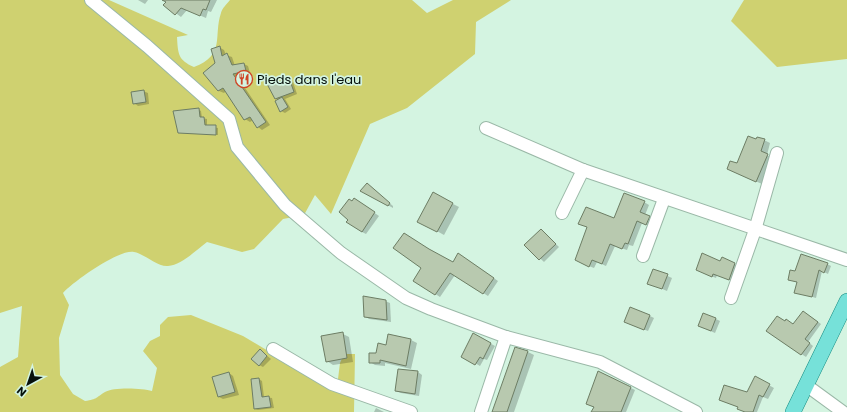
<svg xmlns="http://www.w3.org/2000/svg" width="847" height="412" viewBox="0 0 847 412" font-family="Poppins,sans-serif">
<rect width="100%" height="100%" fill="#d4f4e1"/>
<!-- green -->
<g fill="#cfd170">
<path d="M 0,0 L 109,0 L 188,35 L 177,37 C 178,54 178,60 194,67 C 226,55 213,36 221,13 C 222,8 227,4 230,0 L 412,0 L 427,13 L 453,0 L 511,0 L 476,22 L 475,54 L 407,108 L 370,124 L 331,214 L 315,195 L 304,215 L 283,219 L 254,249 L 242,252 L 207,242 C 196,250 182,265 168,266 C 157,267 145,254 134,252 C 119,249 74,281 63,293 L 69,305 L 59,338 L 60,375 L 73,394 L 85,401 C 98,399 95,398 105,392 C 113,387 142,388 152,391 L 157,368 L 143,351 L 150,341 L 160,336 L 160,325 L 168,317 L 191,315 L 243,336 L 295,367 L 337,387 L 340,363 L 344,354 L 355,354 L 354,412 L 0,412 L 0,367 L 18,357 L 22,306 L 0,313 Z"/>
<path d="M 744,0 L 847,0 L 847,59 L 777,67 L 731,21 Z"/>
</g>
<!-- shadow -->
<g fill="#0003">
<path d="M 138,0 L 148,0 L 145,4 Z"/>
<path d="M 169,0 L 217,0 L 211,12 L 208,11 L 206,18 L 187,10 L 181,17 L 165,5 Z"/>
<path d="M 219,47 L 224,50 L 226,55 L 232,57 L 235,66 L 244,64 L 248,66 L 250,73 L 237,76 L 270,125 L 262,130 L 258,127 L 253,120 L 250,122 L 245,119 L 226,91 L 224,93 L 219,91 L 205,73 L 216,64 Z"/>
<path d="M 289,79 L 293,82 L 297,94 L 285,99 L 291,109 L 285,113 L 281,111 L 278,100 L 268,85 L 274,82 L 278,84 Z"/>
<path d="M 143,91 L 148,93 L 149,104 L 138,106 L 134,103 Z"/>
<path d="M 198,109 L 201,111 L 202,118 L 207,119 L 207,126 L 218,128 L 218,135 L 178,132 Z"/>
<path d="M 757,140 L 764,140 L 770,143 L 767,155 L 772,158 L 762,184 L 728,169 L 738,164 Z"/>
<path d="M 368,185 L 393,206 L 393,208 L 362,191 Z"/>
<path d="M 433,194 L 459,207 L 444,235 L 419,221 Z"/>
<path d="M 352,202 L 359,202 L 379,216 L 366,234 L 362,232 Z"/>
<path d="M 644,202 L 649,205 L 645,215 L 654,219 L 651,227 L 642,223 L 633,246 L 629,245 L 627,250 L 615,246 L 606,266 L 597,262 L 594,268 L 581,263 L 614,220 Z"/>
<path d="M 541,230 L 559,247 L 544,262 L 526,245 Z"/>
<path d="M 432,252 L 453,263 L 463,257 L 498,281 L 488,296 L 455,275 L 440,297 L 414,280 Z"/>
<path d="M 722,259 L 739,266 L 734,282 L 717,275 L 716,278 L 701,272 L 721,262 Z"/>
<path d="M 827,264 L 831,266 L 828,274 L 822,271 L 816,298 L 795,292 L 798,283 L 789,279 L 795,272 Z"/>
<path d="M 654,270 L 672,278 L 667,291 L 653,285 Z"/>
<path d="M 385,301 L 390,303 L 391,322 L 369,319 L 365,316 Z"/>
<path d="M 807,314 L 821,324 L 808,342 L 813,346 L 806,357 L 767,331 L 785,322 L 793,325 Z"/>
<path d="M 650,316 L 654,318 L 648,331 L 629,324 Z"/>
<path d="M 716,319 L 720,321 L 715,333 L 699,326 Z"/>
<path d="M 343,334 L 349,337 L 353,362 L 333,365 L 327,361 Z"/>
<path d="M 473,334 L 495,346 L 487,360 L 484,359 L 480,366 L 463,356 Z"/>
<path d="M 389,335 L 411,340 L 417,343 L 411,369 L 385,363 L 385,366 L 375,365 L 370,362 L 386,346 Z"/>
<path d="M 260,350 L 271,359 L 263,367 L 259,365 Z"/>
<path d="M 528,352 L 534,355 L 514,412 L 497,412 Z"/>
<path d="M 399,370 L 418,372 L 422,375 L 419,396 L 401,393 L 396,391 Z"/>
<path d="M 599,372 L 635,390 L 626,412 L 607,412 L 587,404 Z"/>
<path d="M 229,373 L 233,376 L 239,395 L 223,399 L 219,397 Z"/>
<path d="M 756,378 L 774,388 L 768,399 L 763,397 L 757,412 L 745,412 L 739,407 L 720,400 L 747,393 Z"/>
<path d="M 259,379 L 262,381 L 264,397 L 272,398 L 274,408 L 258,410 L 255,409 Z"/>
<path d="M 376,408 L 384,412 L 374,412 Z"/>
</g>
<!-- building -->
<g fill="#b8c9af" stroke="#6d7d64">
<path d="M 162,0 L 210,0 L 206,10 L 203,9 L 200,16 L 181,8 L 175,15 L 163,5 L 166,2 Z"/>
<path d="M 220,46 L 222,56 L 227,53 L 232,65 L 244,63 L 246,71 L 233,74 L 266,122 L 257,128 L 250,117 L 244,120 L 223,88 L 218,91 L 203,73 L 215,63 L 211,49 Z"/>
<path d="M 289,78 L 294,92 L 275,99 L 267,84 L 274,80 L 276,83 Z"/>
<path d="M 144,90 L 146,102 L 133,104 L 131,92 Z"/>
<path d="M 282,97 L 288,107 L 280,112 L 275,101 Z"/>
<path d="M 199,108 L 200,117 L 204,117 L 205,125 L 216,125 L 216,135 L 178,133 L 173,111 Z"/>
<path d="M 748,136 L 756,139 L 757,137 L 765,139 L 761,151 L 768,154 L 756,182 L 727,169 L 730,161 L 737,163 Z"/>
<path d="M 367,183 L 390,203 L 388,206 L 360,191 Z"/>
<path d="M 433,192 L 453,203 L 437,232 L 417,222 Z"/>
<path d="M 624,193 L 645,201 L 640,212 L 650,216 L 646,225 L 637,221 L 628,244 L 625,243 L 622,249 L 610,244 L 602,264 L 592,260 L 589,267 L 575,260 L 587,227 L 578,224 L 586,207 L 614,218 Z"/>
<path d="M 354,198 L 375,212 L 362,232 L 346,222 L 348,220 L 339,212 L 349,199 L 352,201 Z"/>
<path d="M 541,229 L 556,244 L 539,260 L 524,245 Z"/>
<path d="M 404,233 L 429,249 L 453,262 L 458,253 L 494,278 L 483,294 L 450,273 L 435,295 L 413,281 L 421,268 L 393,248 Z"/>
<path d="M 702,253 L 720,261 L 722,257 L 735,263 L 729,280 L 713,274 L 712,277 L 696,270 Z"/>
<path d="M 801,254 L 828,263 L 824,273 L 819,270 L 812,297 L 794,293 L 797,282 L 788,280 L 790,270 L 795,271 Z"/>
<path d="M 653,269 L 668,274 L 662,289 L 647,284 Z"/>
<path d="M 363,296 L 386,300 L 387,320 L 364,317 Z"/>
<path d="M 630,307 L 650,315 L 644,330 L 624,322 Z"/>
<path d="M 803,311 L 818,322 L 805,339 L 810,343 L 801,355 L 766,331 L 777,316 L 785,321 L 786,319 L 793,324 Z"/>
<path d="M 703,313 L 716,318 L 711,331 L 698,326 Z"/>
<path d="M 343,332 L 347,358 L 326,362 L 321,336 Z"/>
<path d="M 473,333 L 491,343 L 483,359 L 480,357 L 475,365 L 461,357 Z"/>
<path d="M 388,334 L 411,339 L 406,366 L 380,360 L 380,363 L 369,363 L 369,353 L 376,353 L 378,343 L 386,345 Z"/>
<path d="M 515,347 L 528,351 L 507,412 L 492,412 Z"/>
<path d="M 260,349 L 267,356 L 259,366 L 251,359 Z"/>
<path d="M 398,369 L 418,371 L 415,394 L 395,391 Z"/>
<path d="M 598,371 L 631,387 L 621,412 L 591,412 L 594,407 L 586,404 Z"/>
<path d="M 229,372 L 235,392 L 218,397 L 212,377 Z"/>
<path d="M 755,376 L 770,384 L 763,397 L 759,395 L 753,412 L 745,412 L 737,409 L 738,407 L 719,400 L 724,385 L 747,392 Z"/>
<path d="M 259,378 L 262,397 L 269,396 L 271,407 L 254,409 L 251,379 Z"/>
</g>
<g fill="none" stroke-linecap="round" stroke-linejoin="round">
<!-- minor casing -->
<g stroke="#9ab8a7" stroke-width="14">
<g id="minor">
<path d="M 91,0 L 147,46 L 229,119 L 237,147 L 285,205 L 341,253 L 406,298 L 431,309 L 506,337 L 600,362 L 696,412"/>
<path d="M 486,128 L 583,170 L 847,260"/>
<path d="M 562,213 L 583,170"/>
<path d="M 643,256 L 664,199"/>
<path d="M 731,298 L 755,230 L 777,153"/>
<path d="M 273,349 L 332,384 L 411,412"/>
<path d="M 806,385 L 843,412"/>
<path d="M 481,412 L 506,337"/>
</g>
</g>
<!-- major casing -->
<g stroke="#148b80" stroke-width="16">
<path id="major" d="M 793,412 L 847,301"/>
</g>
<!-- minor -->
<use href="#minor" stroke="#fff" stroke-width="12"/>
<!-- major -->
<use href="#major" stroke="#76e1d9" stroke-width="15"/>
</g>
<!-- icons -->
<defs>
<g id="restaurant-ring" transform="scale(0.9)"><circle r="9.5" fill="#d4f4e1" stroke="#cf4526" stroke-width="1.5"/><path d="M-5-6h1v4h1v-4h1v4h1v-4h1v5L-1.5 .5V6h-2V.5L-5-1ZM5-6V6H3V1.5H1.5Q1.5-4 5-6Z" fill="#cf4526"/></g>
</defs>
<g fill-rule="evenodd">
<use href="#restaurant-ring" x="244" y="79"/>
</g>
<g text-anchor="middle" stroke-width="3.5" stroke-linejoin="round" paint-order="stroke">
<!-- poi labels -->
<g font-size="13" fill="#07110c" stroke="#d4f4e1" text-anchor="start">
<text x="257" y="84">Pieds dans l'eau</text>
</g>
</g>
<!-- north arrow -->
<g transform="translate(28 384) rotate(220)" stroke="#d4f4e1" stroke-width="3" paint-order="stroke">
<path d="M0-3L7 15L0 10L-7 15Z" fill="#07110c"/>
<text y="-6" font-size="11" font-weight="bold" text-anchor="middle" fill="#07110c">N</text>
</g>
</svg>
